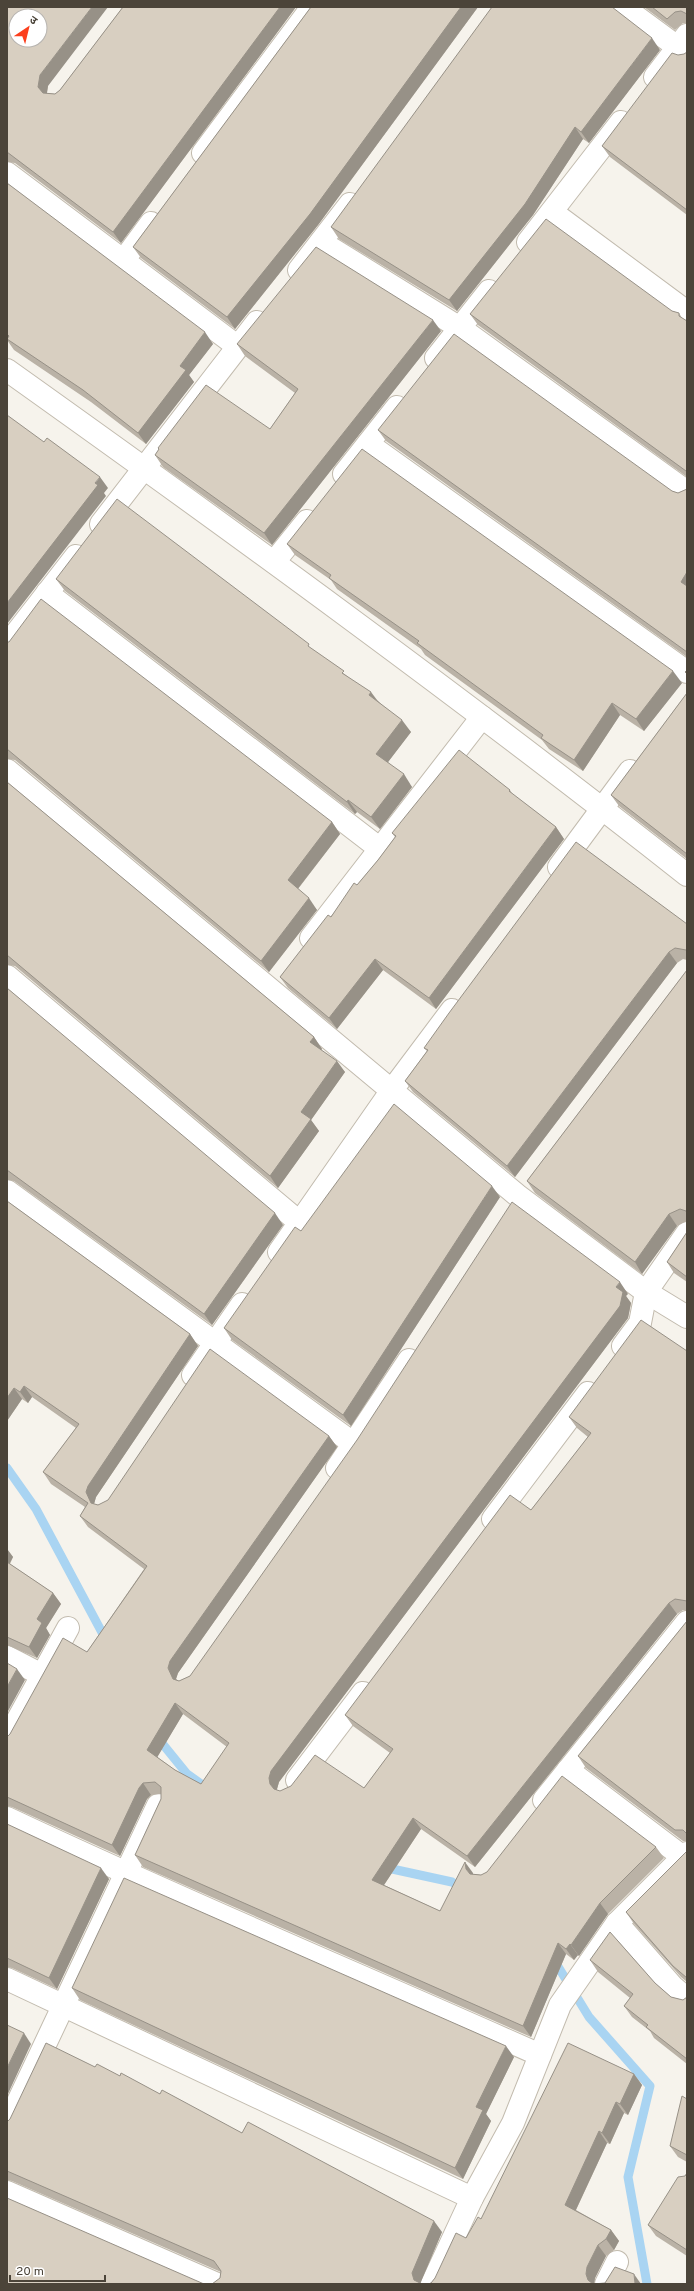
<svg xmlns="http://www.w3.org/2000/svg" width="694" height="2291" viewBox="0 0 694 2291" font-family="Overpass,'Noto Sans Devanagari',sans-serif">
<rect width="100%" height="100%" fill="#f6f3ec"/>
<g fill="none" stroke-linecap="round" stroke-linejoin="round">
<!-- stream -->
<g stroke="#a9d4f2" stroke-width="9">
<path d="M 7,1468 L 36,1509 L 106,1640"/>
<path d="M 157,1737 L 187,1774 L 211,1791"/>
<path d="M 383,1867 L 452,1882 L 463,1889"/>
<path d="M 554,1960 L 589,2017 L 650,2086 L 628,2177 L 647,2284"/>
</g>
<!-- street casing -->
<g stroke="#c2bbae" stroke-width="24">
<g id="street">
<path d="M 623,7 L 687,54"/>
<path d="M 655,77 L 687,35"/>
<path d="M 203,153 L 312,7"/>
<path d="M 7,173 L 237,346"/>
<path d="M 552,212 L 687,312"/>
<path d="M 321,242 L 460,328 L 687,492"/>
<path d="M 528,242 L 621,122"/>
<path d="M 123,261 L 151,223"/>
<path d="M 299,270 L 350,204"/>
<path d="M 436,358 L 489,291"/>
<path d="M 7,370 C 237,534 465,700 687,875"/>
<path d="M 368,444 L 687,672"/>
<path d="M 344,474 L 397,407"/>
<path d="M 101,524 L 257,322"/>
<path d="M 274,562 L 307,521"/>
<path d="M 47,593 L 379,848"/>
<path d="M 7,645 L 76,556"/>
<path d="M 7,770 L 517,1195 L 646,1292 L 687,1317"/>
<path d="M 559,867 L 630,771"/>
<path d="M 311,938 L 482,717"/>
<path d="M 7,976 L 299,1222"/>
<path d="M 7,1191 L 354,1444"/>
<path d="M 279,1252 L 392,1090 L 452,1010"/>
<path d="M 623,1346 L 640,1323 L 646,1292 L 687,1233"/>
<path d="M 193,1375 L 242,1304"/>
<path d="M 337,1468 L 409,1360"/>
<path d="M 493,1519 L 588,1393"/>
<path d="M 7,1657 L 42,1675"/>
<path d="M 7,1739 L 68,1628"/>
<path d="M 568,1770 L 683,1857"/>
<path d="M 297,1780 L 363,1693"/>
<path d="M 544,1800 L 687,1622"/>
<path d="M 7,1818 C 183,1901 363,1976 540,2055"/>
<path d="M 617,1923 L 672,1986 L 687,1999"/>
<path d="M 7,1979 L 472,2198"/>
<path d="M 7,2125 L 158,1805"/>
<path d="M 7,2192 L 217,2284"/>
<path d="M 432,2284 L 472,2198 L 513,2123 L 560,2005 L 617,1923 L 687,1853"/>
<path d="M 606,2284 L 617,2262"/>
</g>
</g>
<!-- street -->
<use href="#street" stroke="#fff" stroke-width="22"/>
</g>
<!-- wall -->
<g fill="#bab2a6" fill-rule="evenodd">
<path d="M 7,7 L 48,86 L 47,93 L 55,94 L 60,90 L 123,7 L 296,7 L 121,243 L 15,163 L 7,162 Z"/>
<path d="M 311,7 L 478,7 L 318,225 L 235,329 L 141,258 L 133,247 Z"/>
<path d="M 644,7 L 687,7 L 687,23 L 683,23 L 675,30 Z"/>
<path d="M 660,50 L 589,143 L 583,139 L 533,215 L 457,311 L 339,239 L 331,227 Z"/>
<path d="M 687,52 L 687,215 L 610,157 L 602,146 L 678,55 L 684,54 Z"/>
<path d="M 7,183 L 213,344 L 189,375 L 194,382 L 146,444 L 91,402 L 14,350 L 7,340 Z"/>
<path d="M 672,311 L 679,313 L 682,318 L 687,321 L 687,477 L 478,325 L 470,314 Z"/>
<path d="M 441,331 L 272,545 L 163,467 L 155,455 L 159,450 L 158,448 L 270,429 L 295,393 L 245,356 L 237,344 Z"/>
<path d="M 378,430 L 672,491 L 678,493 L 687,489 L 687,657 L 386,441 Z"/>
<path d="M 287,544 L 682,683 L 644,731 L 620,715 L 583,771 L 549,749 L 542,740 L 425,655 L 421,649 L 337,589 L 331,580 L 295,555 Z"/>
<path d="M 56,579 L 312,649 L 347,676 L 378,701 L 411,732 L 388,762 L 412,787 L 380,829 L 357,812 L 355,814 L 65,591 Z"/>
<path d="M 7,642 L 332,822 L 340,834 L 298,889 L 317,910 L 269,972 L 15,760 L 7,759 Z"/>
<path d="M 687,693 L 687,859 L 619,806 L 611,795 Z"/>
<path d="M 7,782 L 314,1037 L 322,1049 L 321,1050 L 345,1072 L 311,1120 L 319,1131 L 278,1188 L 15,966 L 7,965 Z"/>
<path d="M 510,790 L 513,795 L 556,827 L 564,839 L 436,1009 L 383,970 L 337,1029 L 288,988 L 280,977 L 378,860 L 395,837 L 392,833 Z"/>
<path d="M 687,924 L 687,960 L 683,959 L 677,963 L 515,1177 L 413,1092 L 405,1081 L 427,1051 L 424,1048 Z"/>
<path d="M 687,970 L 687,1221 L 677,1226 L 642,1274 L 535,1193 L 527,1181 Z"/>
<path d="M 7,988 L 283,1225 L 212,1325 L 14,1181 L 7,1180 Z"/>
<path d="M 500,1197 L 351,1426 L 232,1340 L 224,1328 L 301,1231 Z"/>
<path d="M 7,1201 L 190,1334 L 198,1346 L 96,1497 L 94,1504 L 98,1505 L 329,1436 L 337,1447 L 178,1673 L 176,1679 L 179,1681 L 190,1676 L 628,1294 L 626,1296 L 631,1303 L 628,1318 L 279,1782 L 277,1789 L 277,1790 L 280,1791 L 364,1788 L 390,1753 L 353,1726 L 345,1715 L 531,1510 L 588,1437 L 577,1428 L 569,1417 L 687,1351 L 687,1611 L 683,1610 L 677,1614 L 475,1867 L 421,1829 L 384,1885 L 440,1911 L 473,1873 L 473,1874 L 481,1875 L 656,1847 L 664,1858 L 608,1914 L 579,1956 L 578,1955 L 574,1960 L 566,1954 L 531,2037 L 143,1867 L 135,1855 L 161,1799 L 161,1794 L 151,1795 L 147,1799 L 120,1856 L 12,1807 L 7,1806 L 7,1737 L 87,1652 L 144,1569 L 88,1527 L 80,1516 L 85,1507 L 51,1484 L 43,1472 L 76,1428 L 32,1397 L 28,1403 L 22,1399 L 7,1421 ZM 183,1714 L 227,1747 L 201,1784 L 175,1770 L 157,1757 Z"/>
<path d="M 687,1232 L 687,1282 L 674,1273 L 667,1262 Z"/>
<path d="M 7,1549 L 13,1557 L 10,1564 L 53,1593 L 61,1604 L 46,1628 L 50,1635 L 37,1658 L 7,1645 Z"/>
<path d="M 687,1621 L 687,1841 L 683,1841 L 586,1768 L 578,1756 Z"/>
<path d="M 7,1824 L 109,1879 L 57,1989 L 12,1968 L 7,1967 Z"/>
<path d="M 687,1851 L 687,1982 L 681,1977 L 634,1924 L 626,1912 Z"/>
<path d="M 590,1960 L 655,1983 L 671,1997 L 683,2000 L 687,1997 L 687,2064 L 654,2038 L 650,2031 L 632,2017 L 624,2006 L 630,1998 L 598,1972 Z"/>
<path d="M 72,1988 L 514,2057 L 486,2114 L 491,2121 L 463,2179 L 80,2000 Z"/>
<path d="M 95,2067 L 120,2076 L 160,2094 L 242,2133 L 442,2232 L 420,2283 L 220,2278 L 221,2272 L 12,2181 L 7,2180 L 7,2122 Z"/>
<path d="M 634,2074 L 642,2085 L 628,2115 L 624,2113 L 610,2144 L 607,2143 L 576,2210 L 611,2230 L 619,2241 L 614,2250 L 606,2256 L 595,2278 L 594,2284 L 431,2283 L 481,2219 Z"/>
<path d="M 687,2099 L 687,2162 L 678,2157 L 670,2146 Z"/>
<path d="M 687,2173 L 687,2256 L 656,2236 L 648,2225 Z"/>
</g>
<!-- shaded-wall -->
<g fill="#979187">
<path d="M 92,7 L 108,7 L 48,86 L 46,98 L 38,87 L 40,75 Z"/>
<path d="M 280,7 L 296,7 L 121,243 L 113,232 Z"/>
<path d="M 461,7 L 478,7 L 318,225 L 235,329 L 227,317 Z"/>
<path d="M 652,38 L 660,50 L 589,143 L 581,132 Z"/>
<path d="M 575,127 L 583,139 L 533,215 L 457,311 L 449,300 Z"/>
<path d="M 433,320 L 441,331 L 272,545 L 264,533 Z"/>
<path d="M 205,332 L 213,344 L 189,375 L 194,382 L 146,444 L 138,433 L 180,366 Z"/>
<path d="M 100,477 L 108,488 L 104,493 L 106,496 L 7,624 L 7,603 Z"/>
<path d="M 687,572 L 687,591 L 681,582 Z"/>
<path d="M 673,671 L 682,683 L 644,731 L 636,719 Z"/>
<path d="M 371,692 L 380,704 L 369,695 Z"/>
<path d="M 612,703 L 620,715 L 583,771 L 574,760 Z"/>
<path d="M 402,720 L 411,732 L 385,766 L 376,754 Z"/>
<path d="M 404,774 L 412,787 L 380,829 L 371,817 Z"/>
<path d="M 348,800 L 357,812 L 355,814 L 347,802 Z"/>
<path d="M 332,822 L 340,834 L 296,891 L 288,880 Z"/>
<path d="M 556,827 L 564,839 L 436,1009 L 429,998 Z"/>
<path d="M 309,898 L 317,910 L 269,972 L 261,961 Z"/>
<path d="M 669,952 L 677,963 L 515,1177 L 507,1166 Z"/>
<path d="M 375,959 L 383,970 L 337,1029 L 329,1018 Z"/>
<path d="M 314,1037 L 322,1049 L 318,1054 L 310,1042 Z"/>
<path d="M 337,1061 L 345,1072 L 311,1120 L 319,1131 L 278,1188 L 270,1176 L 301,1112 Z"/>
<path d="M 492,1186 L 500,1197 L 351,1426 L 343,1415 Z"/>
<path d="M 275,1213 L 283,1225 L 212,1325 L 204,1314 Z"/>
<path d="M 669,1214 L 677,1226 L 642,1274 L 635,1262 Z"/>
<path d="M 620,1282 L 628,1294 L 626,1296 L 631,1303 L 628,1318 L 279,1782 L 277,1789 L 278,1795 L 270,1784 L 269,1778 L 271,1771 Z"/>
<path d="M 190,1334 L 198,1346 L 96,1497 L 94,1504 L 91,1503 L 86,1492 L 88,1486 Z"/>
<path d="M 24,1386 L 32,1397 L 28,1403 L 20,1392 Z"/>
<path d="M 14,1388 L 22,1399 L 7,1421 L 7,1398 Z"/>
<path d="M 329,1436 L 337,1447 L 178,1673 L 176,1679 L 181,1690 L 173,1679 L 168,1668 L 170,1661 Z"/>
<path d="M 7,1549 L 13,1557 L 7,1568 Z"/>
<path d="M 53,1593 L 61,1604 L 46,1628 L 50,1635 L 37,1658 L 29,1647 L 37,1619 Z"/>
<path d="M 669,1603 L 677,1614 L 475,1867 L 467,1856 Z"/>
<path d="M 17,1669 L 25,1680 L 7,1713 L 7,1687 Z"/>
<path d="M 175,1703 L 183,1714 L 155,1761 L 147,1750 Z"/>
<path d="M 143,1783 L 151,1795 L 147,1799 L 120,1856 L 112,1845 L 139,1788 Z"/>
<path d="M 413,1818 L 421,1829 L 380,1891 L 372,1880 Z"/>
<path d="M 465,1862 L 473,1873 L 474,1880 L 466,1869 Z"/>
<path d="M 101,1868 L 109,1879 L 57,1989 L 49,1978 Z"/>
<path d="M 600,1903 L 608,1914 L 579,1956 L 571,1945 Z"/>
<path d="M 558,1943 L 566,1954 L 531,2037 L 523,2026 Z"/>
<path d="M 570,1944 L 578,1955 L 574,1960 L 566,1949 Z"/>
<path d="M 24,2033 L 31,2044 L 7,2096 L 7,2068 Z"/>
<path d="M 506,2046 L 514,2057 L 486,2114 L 491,2121 L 463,2179 L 455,2168 L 476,2107 Z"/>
<path d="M 634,2074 L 642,2085 L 628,2115 L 620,2104 Z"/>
<path d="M 616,2102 L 624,2113 L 610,2144 L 602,2133 Z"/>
<path d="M 599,2131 L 607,2143 L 573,2216 L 565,2205 Z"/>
<path d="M 434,2221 L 442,2232 L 420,2284 L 414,2280 L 412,2273 Z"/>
<path d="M 611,2230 L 619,2241 L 614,2250 L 606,2239 Z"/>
<path d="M 598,2245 L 606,2256 L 595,2278 L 594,2284 L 591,2284 L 588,2280 L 586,2274 L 587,2267 Z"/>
<path d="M 634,2274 L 641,2284 L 635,2284 Z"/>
</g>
<!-- building -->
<g fill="#d8cfc1" stroke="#979187" fill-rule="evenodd">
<path d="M 7,7 L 92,7 L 40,75 L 38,87 L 43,93 L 55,94 L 60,90 L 123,7 L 280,7 L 113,232 L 7,152 ZM 16,16 L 40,16 L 40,40 L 16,40 Z"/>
<path d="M 311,7 L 461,7 L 310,214 L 227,317 L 133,247 Z"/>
<path d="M 492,7 L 612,7 L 652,38 L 581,132 L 575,127 L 525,204 L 449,300 L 331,227 Z"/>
<path d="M 652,7 L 687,7 L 687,14 L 681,11 L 675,12 L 667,19 Z"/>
<path d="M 687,52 L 687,210 L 602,146 L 672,53 L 678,55 L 684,54 Z"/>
<path d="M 7,183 L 205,332 L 180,366 L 186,370 L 138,433 L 83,390 L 7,339 L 9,336 L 7,334 Z"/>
<path d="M 546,219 L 672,311 L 679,313 L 679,316 L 687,321 L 687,472 L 686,471 L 470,314 Z"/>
<path d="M 316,247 L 433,320 L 264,533 L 155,455 L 159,449 L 158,448 L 206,385 L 270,429 L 298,389 L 237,344 Z"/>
<path d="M 454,334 L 672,491 L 678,493 L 687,489 L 687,572 L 681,582 L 687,586 L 687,652 L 378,430 Z"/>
<path d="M 7,415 L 44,442 L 47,438 L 100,477 L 95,483 L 98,485 L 7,603 Z"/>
<path d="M 362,449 L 673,671 L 636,719 L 612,703 L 574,760 L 541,738 L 543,735 L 417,643 L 419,641 L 329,578 L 331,575 L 287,544 Z"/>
<path d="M 117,499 L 309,644 L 308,646 L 344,671 L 342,673 L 371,692 L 369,695 L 402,720 L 376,754 L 404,774 L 371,817 L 348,800 L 347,802 L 56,579 Z"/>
<path d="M 41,599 L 332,822 L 288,880 L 309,898 L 261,961 L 7,749 L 7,642 L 9,642 Z"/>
<path d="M 687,670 L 687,674 L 685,672 Z"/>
<path d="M 687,693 L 687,854 L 611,795 Z"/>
<path d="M 459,750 L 510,790 L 509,791 L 556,827 L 429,998 L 375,959 L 329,1018 L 280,977 L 328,915 L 331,917 L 354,883 L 357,885 L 378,860 L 396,836 L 392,833 Z"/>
<path d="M 7,782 L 314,1037 L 310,1042 L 337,1061 L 301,1112 L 311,1119 L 270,1176 L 7,955 Z"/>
<path d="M 576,842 L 687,924 L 687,950 L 686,950 L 675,948 L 669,952 L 507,1166 L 405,1081 L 428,1050 L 424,1048 L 449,1013 Z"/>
<path d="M 687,970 L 687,1213 L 686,1211 L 680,1209 L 669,1214 L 635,1262 L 527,1181 Z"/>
<path d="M 7,988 L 275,1213 L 204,1314 L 7,1170 Z"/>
<path d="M 394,1104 L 492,1186 L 343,1415 L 224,1328 L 295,1227 L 301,1231 Z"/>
<path d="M 7,1201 L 190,1334 L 88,1486 L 86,1492 L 91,1503 L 98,1505 L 108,1500 L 210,1349 L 329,1436 L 170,1661 L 168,1668 L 173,1679 L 179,1681 L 190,1676 L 357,1440 L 512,1202 L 620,1282 L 616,1287 L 623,1292 L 620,1306 L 271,1771 L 269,1778 L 270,1784 L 274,1789 L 280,1791 L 291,1786 L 315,1755 L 364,1788 L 393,1749 L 345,1715 L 510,1495 L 531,1510 L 591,1433 L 569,1417 L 641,1320 L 687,1351 L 687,1601 L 675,1599 L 669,1603 L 467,1856 L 413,1818 L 372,1880 L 440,1911 L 465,1862 L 466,1869 L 470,1874 L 481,1875 L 487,1872 L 562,1776 L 656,1847 L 600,1903 L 571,1945 L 570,1944 L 566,1949 L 558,1943 L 523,2026 L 135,1855 L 161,1799 L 161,1787 L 155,1782 L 143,1783 L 139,1788 L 112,1845 L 7,1797 L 7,1737 L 10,1734 L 63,1638 L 87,1652 L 147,1566 L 80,1516 L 88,1503 L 43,1472 L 79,1424 L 24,1386 L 20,1392 L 14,1388 L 7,1398 ZM 175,1703 L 229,1743 L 201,1784 L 175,1770 L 147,1750 Z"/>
<path d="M 687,1232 L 687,1277 L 667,1262 Z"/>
<path d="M 7,1562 L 53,1593 L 37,1619 L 42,1623 L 29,1647 L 7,1637 Z"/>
<path d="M 687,1621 L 687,1834 L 683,1830 L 675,1830 L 578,1756 Z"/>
<path d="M 7,1663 L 17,1669 L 7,1687 Z"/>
<path d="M 7,1824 L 101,1868 L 49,1978 L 7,1958 Z"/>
<path d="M 687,1851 L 687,1978 L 673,1966 L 626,1912 Z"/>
<path d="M 124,1878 L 506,2046 L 476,2107 L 483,2110 L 455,2168 L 72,1988 Z"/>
<path d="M 610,1932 L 655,1983 L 671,1997 L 683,2000 L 687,1997 L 687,2059 L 646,2027 L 648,2025 L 624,2006 L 633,1994 L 590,1960 Z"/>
<path d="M 7,2025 L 24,2033 L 7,2068 Z"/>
<path d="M 46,2043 L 95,2067 L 97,2064 L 120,2076 L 121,2073 L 160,2094 L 162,2090 L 242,2133 L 248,2122 L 434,2221 L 412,2273 L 414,2280 L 422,2284 L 212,2284 L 220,2278 L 221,2271 L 214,2261 L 7,2171 L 7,2122 L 10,2119 Z"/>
<path d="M 568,2043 L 634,2074 L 620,2104 L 616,2102 L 602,2133 L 599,2131 L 565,2205 L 611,2230 L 606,2239 L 598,2245 L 587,2267 L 586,2274 L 588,2280 L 593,2284 L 428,2284 L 431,2283 L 435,2278 L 456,2233 L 466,2238 L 478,2217 L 481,2219 Z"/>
<path d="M 682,2096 L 687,2099 L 687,2155 L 670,2146 Z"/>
<path d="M 687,2173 L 687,2250 L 648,2225 L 678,2177 L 685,2176 Z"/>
<path d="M 7,2198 L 204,2284 L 7,2284 Z"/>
<path d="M 615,2267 L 634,2274 L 635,2284 L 593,2284 L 605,2283 Z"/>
</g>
<!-- border -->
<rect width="694" height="2291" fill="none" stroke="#4b4439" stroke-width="16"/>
<!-- north arrow -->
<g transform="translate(28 28) rotate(35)"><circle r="19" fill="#ffffff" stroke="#b7b4b0"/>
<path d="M0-3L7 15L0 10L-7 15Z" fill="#fc3f1d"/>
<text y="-6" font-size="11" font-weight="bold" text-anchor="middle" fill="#4b4439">उ</text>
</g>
<!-- scale -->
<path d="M10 2275v6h95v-6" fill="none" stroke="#4b4439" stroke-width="2"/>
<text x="16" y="2275" font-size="12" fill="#4b4439" stroke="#ffffff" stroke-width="3" paint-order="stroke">20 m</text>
</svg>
